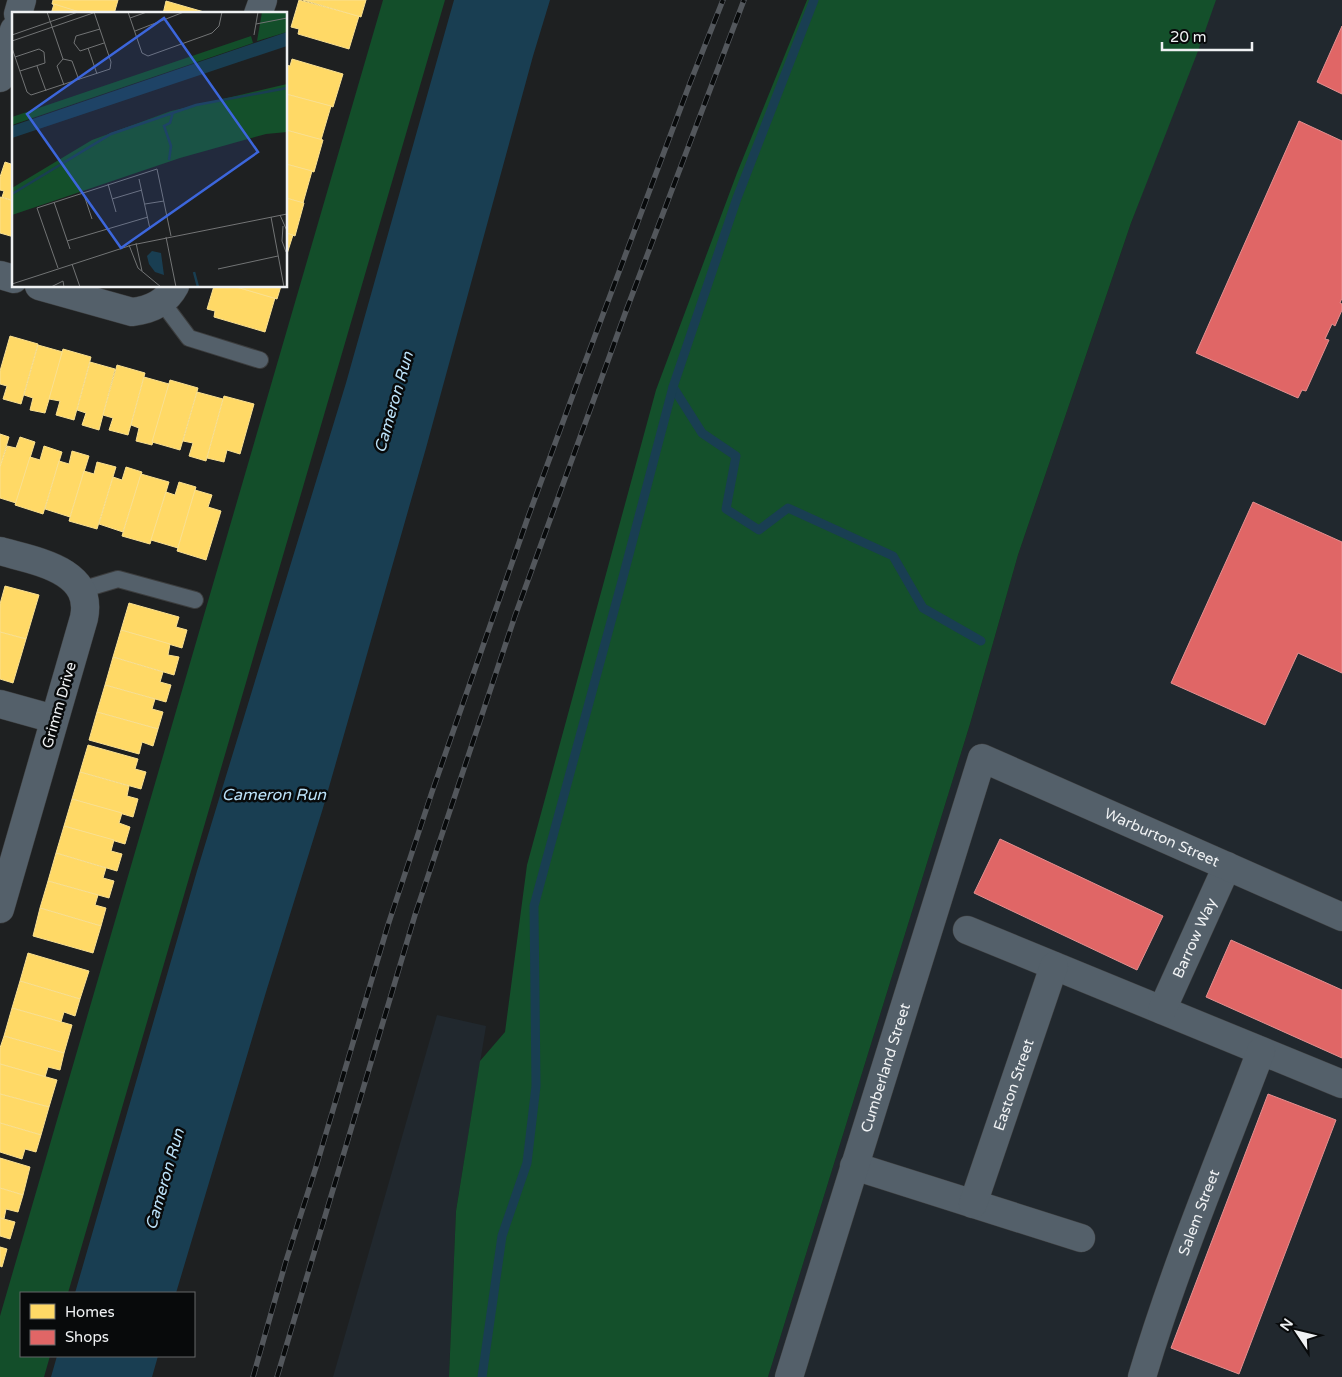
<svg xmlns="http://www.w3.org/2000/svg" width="1342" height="1377" viewBox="0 0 1342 1377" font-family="'Varela Round',sans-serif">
<rect width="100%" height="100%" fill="#1e2021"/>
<!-- built -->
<g fill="#21282e">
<path d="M 1214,0 L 1342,0 L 1342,1377 L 768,1377 L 970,724 L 1018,555 L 1131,223 Z"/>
<path d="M 437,1015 L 486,1026 L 456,1211 L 449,1377 L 333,1377 Z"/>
</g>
<!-- green -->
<path fill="#134e2a" d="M 383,0 L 445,0 L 68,1293 L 21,1293 L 21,1356 L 50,1356 L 44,1377 L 0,1377 L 0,1316 Z"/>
<!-- forest -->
<path fill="#14502b" d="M 807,0 L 1216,0 L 1198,51 L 1131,223 L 1018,555 L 970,724 L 768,1377 L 449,1377 L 456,1211 L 480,1061 L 505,1032 L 527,865 L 656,390 L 737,173 Z"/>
<!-- water -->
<g fill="#193e52">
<path d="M 454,0 L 550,0 L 533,56 L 426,448 L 323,808 L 266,992 L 176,1293 L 75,1293 L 197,871 L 346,383 Z"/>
<path d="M 57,1356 L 158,1356 L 152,1377 L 51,1377 Z"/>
</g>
<!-- homes -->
<g fill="#ffd966" stroke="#fae090">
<path d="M 53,0 L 118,0 L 114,14 L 86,14 L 52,4 Z"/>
<path d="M 299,0 L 359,16 L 349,49 L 298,34 L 299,29 L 291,27 Z"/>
<path d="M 303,0 L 366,0 L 361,17 Z"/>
<path d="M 166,1 L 211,14 L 163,14 Z"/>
<path d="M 54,4 L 86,14 L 51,14 Z"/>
<path d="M 292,59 L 343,74 L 333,107 L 286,94 L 286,65 L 290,66 Z"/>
<path d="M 286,94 L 331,106 L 321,140 L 286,130 Z"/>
<path d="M 286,130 L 323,140 L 314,172 L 286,164 Z"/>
<path d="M 5,162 L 14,165 L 14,201 L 2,197 L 4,191 L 0,190 L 0,177 Z"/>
<path d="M 286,164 L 312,171 L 303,203 L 286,198 Z"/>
<path d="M 0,197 L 14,201 L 14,237 L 0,233 Z"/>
<path d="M 286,198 L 304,203 L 295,236 L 286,233 Z"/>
<path d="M 286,233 L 293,235 L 286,257 Z"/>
<path d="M 214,286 L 233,286 L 275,298 L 265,332 L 214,317 L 215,311 L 207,309 Z"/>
<path d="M 233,286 L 281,286 L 277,299 Z"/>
<path d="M 10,336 L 38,344 L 21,404 L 3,399 L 7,386 L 0,384 L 0,371 Z"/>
<path d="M 38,345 L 63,352 L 45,413 L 30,410 L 33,398 L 24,395 Z"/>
<path d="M 63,349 L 91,357 L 74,420 L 56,415 L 60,401 L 49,399 Z"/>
<path d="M 90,362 L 115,369 L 99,430 L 82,425 L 86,413 L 77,410 Z"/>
<path d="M 117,365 L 145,373 L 128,435 L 109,430 L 113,418 L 103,415 Z"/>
<path d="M 144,377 L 169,384 L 152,445 L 136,441 L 139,428 L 131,425 Z"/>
<path d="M 170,380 L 198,388 L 180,450 L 152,442 Z"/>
<path d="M 197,392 L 223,399 L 206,461 L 189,456 L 193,443 L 183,441 Z"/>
<path d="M 224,396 L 254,404 L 240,454 L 227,450 L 224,462 L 207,458 Z"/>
<path d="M 0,434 L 9,437 L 0,467 Z"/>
<path d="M 20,437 L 35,442 L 16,503 L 0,498 L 0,467 L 7,446 L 16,448 Z"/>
<path d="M 44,446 L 62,452 L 43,514 L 15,505 L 30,457 L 40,460 Z"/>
<path d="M 72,451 L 89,456 L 70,517 L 45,509 L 59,461 L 69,464 Z"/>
<path d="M 97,462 L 116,467 L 97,529 L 69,521 L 84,471 L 94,474 Z"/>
<path d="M 126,467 L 142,472 L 123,532 L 99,524 L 113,477 L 122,480 Z"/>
<path d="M 141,474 L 169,482 L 150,544 L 122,536 Z"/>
<path d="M 179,482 L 196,487 L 178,548 L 151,540 L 166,492 L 175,495 Z"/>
<path d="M 195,490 L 212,495 L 208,507 L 221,511 L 206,560 L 177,551 Z"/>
<path d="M 5,586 L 39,595 L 26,639 L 0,632 L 0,604 Z"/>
<path d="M 129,603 L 179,617 L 176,627 L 187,630 L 182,648 L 121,630 Z"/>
<path d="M 121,630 L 170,644 L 168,655 L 179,657 L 174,675 L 113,657 Z"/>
<path d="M 0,632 L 26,639 L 13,683 L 0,679 Z"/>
<path d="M 113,657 L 163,672 L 160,682 L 171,685 L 166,702 L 105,685 Z"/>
<path d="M 105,685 L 155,699 L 152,709 L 163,712 L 158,729 L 97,712 Z"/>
<path d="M 97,712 L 158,729 L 153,746 L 142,742 L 139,754 L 89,740 Z"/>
<path d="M 88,745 L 138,759 L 135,769 L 146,772 L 141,789 L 80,772 Z"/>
<path d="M 80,772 L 129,786 L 127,796 L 138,799 L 133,817 L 72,799 Z"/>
<path d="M 72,799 L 122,813 L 119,823 L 130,827 L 125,844 L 64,826 Z"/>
<path d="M 64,826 L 114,840 L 111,851 L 122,854 L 117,871 L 56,853 Z"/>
<path d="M 56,853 L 106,868 L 103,878 L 114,881 L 109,898 L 48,881 Z"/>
<path d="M 48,881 L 98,895 L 95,905 L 106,908 L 101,926 L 40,908 Z"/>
<path d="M 40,908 L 101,926 L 93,953 L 33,936 Z"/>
<path d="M 28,953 L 89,971 L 80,999 L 20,981 Z"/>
<path d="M 20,981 L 80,999 L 75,1016 L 64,1012 L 61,1022 L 12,1008 Z"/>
<path d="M 12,1008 L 72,1025 L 64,1053 L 4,1036 Z"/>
<path d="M 4,1036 L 64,1053 L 60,1070 L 48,1067 L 45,1077 L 0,1064 L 0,1048 Z"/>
<path d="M 0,1064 L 57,1080 L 49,1107 L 0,1094 Z"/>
<path d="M 0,1094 L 49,1107 L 41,1135 L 0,1123 Z"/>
<path d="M 0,1123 L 41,1135 L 36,1152 L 25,1149 L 22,1159 L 0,1152 Z"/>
<path d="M 0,1158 L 30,1167 L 23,1195 L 0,1188 Z"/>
<path d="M 0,1188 L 23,1195 L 18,1212 L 6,1209 L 4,1219 L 0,1218 Z"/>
<path d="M 0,1218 L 15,1222 L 10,1239 L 0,1236 Z"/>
<path d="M 0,1247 L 7,1249 L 2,1267 L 0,1266 Z"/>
</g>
<!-- shops -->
<g fill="#e06666" stroke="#e49090">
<path d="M 1342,26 L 1342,94 L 1317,82 Z"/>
<path d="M 1299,121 L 1342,141 L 1342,298 L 1340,303 L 1342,304 L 1342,310 L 1335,326 L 1332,324 L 1325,339 L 1329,340 L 1306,391 L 1302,390 L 1298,398 L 1196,353 Z"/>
<path d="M 1253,502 L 1342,542 L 1342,673 L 1298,653 L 1265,725 L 1171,683 Z"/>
<path d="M 1000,839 L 1163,916 L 1137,970 L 974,893 Z"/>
<path d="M 1231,940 L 1342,990 L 1342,1058 L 1206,997 Z"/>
<path d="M 1268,1094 L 1336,1120 L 1239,1374 L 1171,1348 Z"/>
</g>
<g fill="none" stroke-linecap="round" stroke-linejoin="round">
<!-- stream -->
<g stroke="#193e52" stroke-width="9">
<path d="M 673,387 L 702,433 L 736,456 L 726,509 L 759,530 L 788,508 L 893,556 L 923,608 L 981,641"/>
<path d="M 482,1377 L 502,1236 L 527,1163 L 536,1086 L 534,906 L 622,581 L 673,387 L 737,198 L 814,0"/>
</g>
<!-- lane casing -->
<g stroke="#3c3d3e" stroke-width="18">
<g id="lane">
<path d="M 162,302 L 189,338 L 260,360"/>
<path d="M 81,590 L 118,579 L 195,600"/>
</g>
</g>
<!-- street casing -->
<g stroke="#3c3d3e" stroke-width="29">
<g id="street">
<path d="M 18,14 L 22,0"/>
<path d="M 258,14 L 263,0"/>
<path d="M 0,78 L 14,30"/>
<path d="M 0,275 L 14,279"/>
<path d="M 39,286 L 132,312 C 150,310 166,303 175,286"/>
<path d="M 0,551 C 34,561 94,569 84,618 L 0,909"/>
<path d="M 0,704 L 54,719"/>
<path d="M 967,930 L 1342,1084"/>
<path id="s1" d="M 1162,1010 L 1227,866"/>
<path d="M 854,1166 L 1081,1238"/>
<path id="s2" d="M 973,1204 L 1054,966"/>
<path id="s3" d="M 789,1377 L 982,758 L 1342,917"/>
<path id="s4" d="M 1142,1377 C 1175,1266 1220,1159 1261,1051"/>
</g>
</g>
<!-- lane -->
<use href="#lane" stroke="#54606a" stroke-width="16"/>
<!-- street -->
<use href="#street" stroke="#54606a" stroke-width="28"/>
<!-- rail casing -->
<g stroke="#53575c" stroke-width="5.5">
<g id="rail">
<path d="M 253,1377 L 286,1261 L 316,1167 L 388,925 L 432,792 L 527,520 L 578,381 L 690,83 L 723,0"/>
<path d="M 277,1377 L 415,915 L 515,616 L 626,311 L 744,0"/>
</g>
</g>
<!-- rail -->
<use href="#rail" stroke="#080a0b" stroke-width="4" stroke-dasharray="11" stroke-linecap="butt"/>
</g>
<g text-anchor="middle" stroke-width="5" stroke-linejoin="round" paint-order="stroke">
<!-- street labels -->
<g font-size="15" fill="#eff1f3" stroke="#080a0b">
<text transform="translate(59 705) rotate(-74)" y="5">Grimm Drive</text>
<text dy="5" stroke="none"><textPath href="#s3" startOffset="845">Warburton Street</textPath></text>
<text dy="5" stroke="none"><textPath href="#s1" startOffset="79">Barrow Way</textPath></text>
<text dy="5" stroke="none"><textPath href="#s3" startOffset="324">Cumberland Street</textPath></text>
<text dy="5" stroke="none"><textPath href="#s2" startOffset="126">Easton Street</textPath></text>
<text dy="5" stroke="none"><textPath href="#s4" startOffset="174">Salem Street</textPath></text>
</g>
<!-- water labels -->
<g font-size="16" font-style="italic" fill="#bce2f9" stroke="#080a0b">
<text transform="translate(393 402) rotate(-74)" y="6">Cameron Run</text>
<text x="274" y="800">Cameron Run</text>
<text transform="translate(164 1179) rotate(-74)" y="6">Cameron Run</text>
</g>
</g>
<!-- overview -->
<g transform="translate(12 12)">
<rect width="275" height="275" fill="#1e2021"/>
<path d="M 250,0 L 275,0 L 275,20 L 245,29 ZM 239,24 L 241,31 L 0,113 L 0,105 Z" fill="#134e2a"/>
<path d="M 275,72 L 275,120 L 254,122 L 168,146 L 0,203 L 0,176 L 80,128 L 159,99 Z" fill="#14502b"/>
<path d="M 275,20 L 275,34 L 0,126 L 0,114 ZM 140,239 L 149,241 L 152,263 L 143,260 L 137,252 L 135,244 Z" fill="#193e52"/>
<path fill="none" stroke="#193e52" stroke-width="2.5" d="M 157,148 L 159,134 L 152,114 L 158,111 L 161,100M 0,182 L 99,122 L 184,93 L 275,76M 182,260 L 186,275"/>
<path fill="none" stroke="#727475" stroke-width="1" d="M 35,0 L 51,47M 116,0 L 130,41 L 136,44 L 200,21 L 207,14 L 210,0M 118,6 L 135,0M 244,12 L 275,6M 88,17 L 64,24 L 62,31 L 68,39 L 92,31M 123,19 L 172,0M 0,23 L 66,0M 242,23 L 246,0M 0,29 L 84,0M 0,36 L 15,80 L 19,83 L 98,57 L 99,50 L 82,0M 76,36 L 85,62M 3,45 L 27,37 L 32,40 L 33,51 L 8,59M 51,47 L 60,49 L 67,68M 51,47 L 45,54 L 52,73M 25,54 L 34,79M 127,167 L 138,217M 96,172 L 104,200M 71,180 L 80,207M 100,187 L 130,178M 42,190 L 58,237M 133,192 L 152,189M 268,203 L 275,219M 259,205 L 272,275M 271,214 L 270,229 L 274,240M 154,225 L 164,275M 55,229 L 136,205M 124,231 L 130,259M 117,233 L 126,256 L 149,275M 60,252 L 68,275M 46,256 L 25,196 L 145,157 L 159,224M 206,257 L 266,244M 0,272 L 120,233 L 275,202M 39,275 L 51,269 L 52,275"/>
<path fill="#3c66dc" fill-opacity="0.15" stroke="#3c66dc" stroke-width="2.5" d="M 152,6 L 246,140 L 109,236 L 15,102 Z"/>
<rect width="275" height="275" fill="none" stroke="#eff1f3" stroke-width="2.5"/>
</g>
<!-- legend -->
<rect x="20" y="1292" width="175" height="65" fill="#080a0b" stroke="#646668"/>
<rect x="30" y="1304" width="25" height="15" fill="#ffd966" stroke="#646668"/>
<text x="65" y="1317" font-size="15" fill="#eff1f3">Homes</text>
<rect x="30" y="1330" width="25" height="15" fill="#e06666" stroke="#646668"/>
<text x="65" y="1342" font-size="15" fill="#eff1f3">Shops</text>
<!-- north arrow -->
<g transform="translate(1297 1332) rotate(305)" stroke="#080a0b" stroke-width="4" paint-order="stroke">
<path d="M0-4L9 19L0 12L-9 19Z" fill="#eff1f3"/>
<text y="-8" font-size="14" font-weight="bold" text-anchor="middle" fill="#eff1f3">N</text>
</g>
<!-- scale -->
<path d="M1162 42v8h90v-8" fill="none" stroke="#eff1f3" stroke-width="2.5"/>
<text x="1170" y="42" font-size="15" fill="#eff1f3" stroke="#080a0b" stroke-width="4" paint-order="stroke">20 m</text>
</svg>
